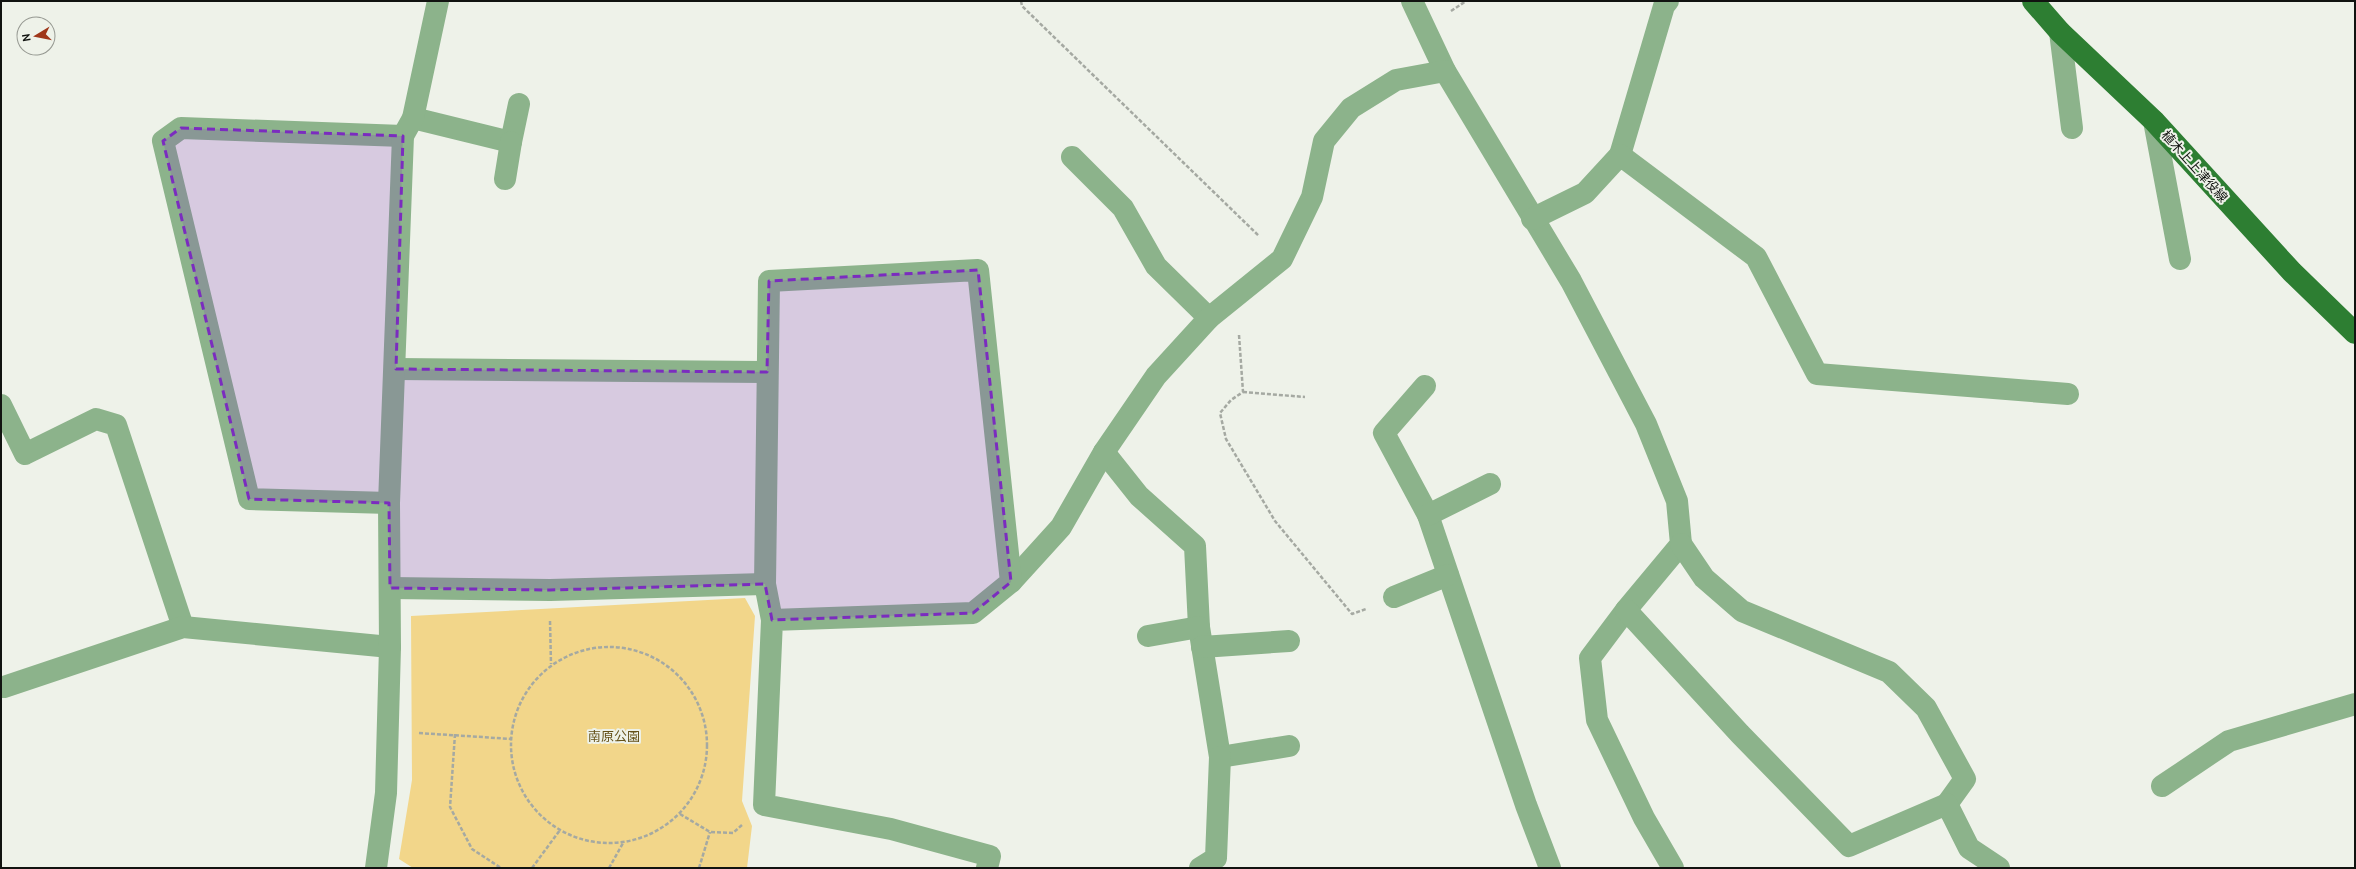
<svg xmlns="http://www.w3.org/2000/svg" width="2356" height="869" viewBox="0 0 2356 869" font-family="Cabin,'Noto Sans JP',sans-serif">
<rect width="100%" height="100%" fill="#eef2e9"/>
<!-- green -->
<path fill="#f2d68a" d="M 745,598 L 755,616 L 742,801 L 752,826 L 747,868 L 413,868 L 399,859 L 412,780 L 411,616 Z"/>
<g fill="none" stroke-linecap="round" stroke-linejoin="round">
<!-- path -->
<g stroke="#a5a9a2" stroke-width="2.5" stroke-dasharray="4 2" stroke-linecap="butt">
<path d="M 1021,1 L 1022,6 L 1259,236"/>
<path d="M 1451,11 L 1466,1"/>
<path d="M 1239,335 L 1243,392 L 1231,400 L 1220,413 L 1226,439 L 1275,521 L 1352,614 L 1366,609"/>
<path d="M 1243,392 L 1305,397"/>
<path d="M 550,621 L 551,664"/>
<circle cx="609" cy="745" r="98"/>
<path d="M 419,733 L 512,739"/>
<path d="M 455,734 L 450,807 L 472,849 L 501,868"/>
<path d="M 680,814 L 710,832 L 733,833 L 742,825"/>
<path d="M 532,868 L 560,830"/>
<path d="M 609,868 L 623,843"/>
<path d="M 699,868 L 710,832"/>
</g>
<!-- minor -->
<g stroke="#8cb38b" stroke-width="22">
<path d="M 1412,1 L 1445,71 L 1571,281 L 1646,424 L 1677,501 L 1681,544 L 1626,610 L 1590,658 L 1597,720 L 1644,818 L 1673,868"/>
<path d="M 2060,32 L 2072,128"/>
<path d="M 413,118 L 511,142 L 519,104"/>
<path d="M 2154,121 L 2180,259"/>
<path d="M 1620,155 L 1664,6 L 1668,1"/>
<path d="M 1072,157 L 1123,208 L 1156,266 L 1209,318"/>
<path d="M 505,179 L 511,142"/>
<path d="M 1532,219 L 1585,193 L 1620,155 L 1756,257 L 1817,374 L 2068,394"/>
<path d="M 396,369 L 767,372"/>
<path d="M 1425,386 L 1384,433 L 1428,515 L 1526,805 L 1550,868"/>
<path d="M 1,405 L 25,454 L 96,419 L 116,425 L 183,627"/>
<path d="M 1104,452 L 1139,496 L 1195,546 L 1199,627 L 1220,757 L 1289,746"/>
<path d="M 389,503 L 249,499 L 163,141 L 181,128 L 403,136"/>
<path d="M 1428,515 L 1490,484"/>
<path d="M 1681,544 L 1704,578 L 1742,611 L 1889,672 L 1926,708 L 1965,779 L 1947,804"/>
<path d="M 1011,582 L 1061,527 L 1104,452 L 1156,376 L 1209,318 L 1282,259 L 1312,197 L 1324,141 L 1351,108 L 1396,80 L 1445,71"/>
<path d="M 390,588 L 550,590 L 765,584"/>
<path d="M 1394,597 L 1448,575"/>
<path d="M 1626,610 L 1740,734 L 1849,846 L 1947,804 L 1969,848 L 1999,868"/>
<path d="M 772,620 L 973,613 L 1011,582 L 978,270 L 769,281 L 765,584 L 772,620 L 764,805 L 891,829 L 990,856 L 987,868"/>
<path d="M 1148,636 L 1199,627"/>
<path d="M 1202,647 L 1289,641"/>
<path d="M 1,687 L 4,687 L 183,627 L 390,647"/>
<path d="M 2162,786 L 2229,741 L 2355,704"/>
<path d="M 376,868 L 386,793 L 390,647 L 389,503 L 403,136 L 413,118 L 438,1"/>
<path d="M 1200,868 L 1216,858 L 1220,757"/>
</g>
<!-- major -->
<path stroke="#2d7e32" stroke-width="22" d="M 2033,1 L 2060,32 L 2154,121 L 2292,272 L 2355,333"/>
</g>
<!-- marked area -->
<path fill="#7b2cbf" fill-opacity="0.2" stroke="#7b2cbf" stroke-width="3" stroke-dasharray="8 5" stroke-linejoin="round" d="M 181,128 L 403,136 L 396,369 L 767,372 L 769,281 L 978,270 L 1011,582 L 973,613 L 772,620 L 765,584 L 550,590 L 390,588 L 389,503 L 249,499 L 163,141 Z"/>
<g text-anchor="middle" stroke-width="4" stroke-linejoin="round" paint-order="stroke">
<!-- street labels -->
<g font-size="13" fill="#111310" stroke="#eef2e9">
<text transform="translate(2195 166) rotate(48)" y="5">植木上上津役線</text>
</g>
<!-- park labels -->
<g font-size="13" fill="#645118" stroke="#eef2e9">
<text x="614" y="741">南原公園</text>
</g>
</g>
<!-- border -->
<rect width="2356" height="869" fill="none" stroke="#111310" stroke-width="4"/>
<!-- north arrow -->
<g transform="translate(36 36) rotate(260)"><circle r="19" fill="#eef2e9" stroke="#969992"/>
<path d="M0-3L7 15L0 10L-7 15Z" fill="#9f371a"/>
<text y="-6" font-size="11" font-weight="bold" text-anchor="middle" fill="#111310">N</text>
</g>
</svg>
